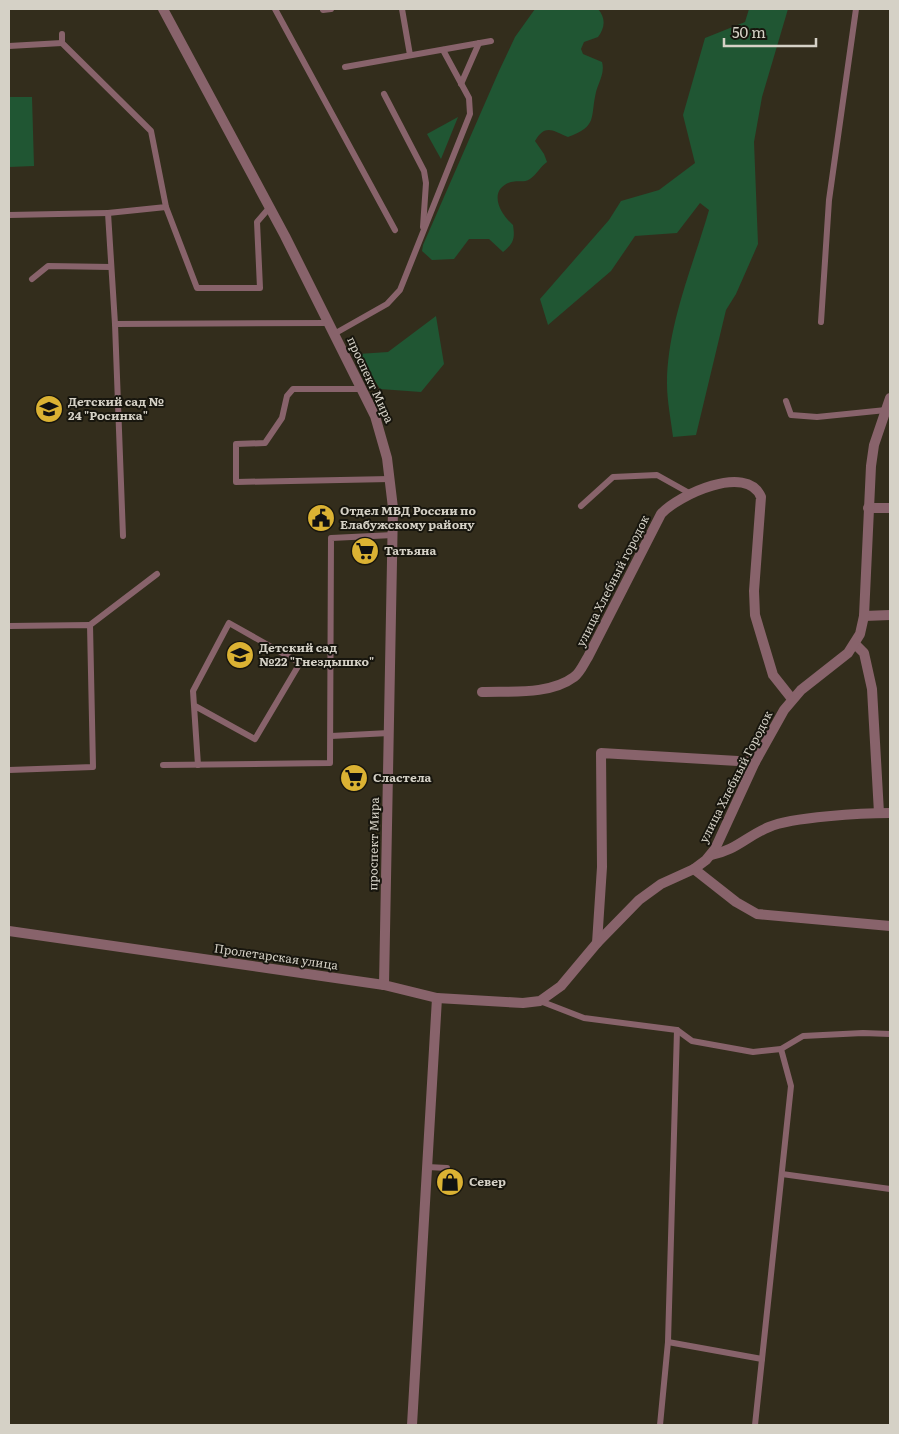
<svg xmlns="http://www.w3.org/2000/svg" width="899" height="1434" viewBox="0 0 899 1434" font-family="Literata,serif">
<rect width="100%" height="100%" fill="#332d1c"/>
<!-- green -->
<g fill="#205633">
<path d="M 535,9 L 598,9 C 606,18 605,28 598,37 L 584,42 L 581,49 L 583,54 L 602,62 C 605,73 599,81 596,92 C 590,118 598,126 568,137 C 552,130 545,124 535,141 L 544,154 L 547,162 C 540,167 537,174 530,179 C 524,183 518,180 511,182 C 487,190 500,214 513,225 C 515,238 514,243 503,252 L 489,239 L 469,239 L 454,259 L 432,260 L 422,251 L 423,245 L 499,71 L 515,37 Z"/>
<path d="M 749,9 L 788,9 L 762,97 L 754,142 L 758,244 L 736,294 L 726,310 L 696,435 L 673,437 C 671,420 667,401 667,384 C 667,325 693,266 709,210 L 700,203 L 677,233 L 635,236 L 611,271 L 548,325 L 540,299 L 609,220 L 621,201 L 659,190 L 695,163 L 683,115 L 705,38 L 745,22 Z"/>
<path d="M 9,97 L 32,97 L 34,166 L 9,167 Z"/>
<path d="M 458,117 L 441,159 L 427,134 Z"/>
<path d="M 436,316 L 444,364 L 421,392 L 380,389 L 358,354 L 388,352 Z"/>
</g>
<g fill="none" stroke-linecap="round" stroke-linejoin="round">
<!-- service -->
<g stroke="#88636b" stroke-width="6">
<path d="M 275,9 L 395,230"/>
<path d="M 402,9 L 410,55"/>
<path d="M 323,10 L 331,9"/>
<path d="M 62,34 L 62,43 L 151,131 L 166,207 L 108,213 L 115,324 L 329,323"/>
<path d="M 9,46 L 62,43"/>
<path d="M 345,67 L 491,41"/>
<path d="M 461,84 L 479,43"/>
<path d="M 384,94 L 424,171 L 426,183 L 423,227"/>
<path d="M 166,207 L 197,288 L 260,288 L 257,222 L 270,207"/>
<path d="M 9,215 L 108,213"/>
<path d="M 32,279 L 48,266 L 111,267"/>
<path d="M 821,322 L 829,200 L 856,9"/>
<path d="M 115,324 L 123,536"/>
<path d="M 334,334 L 387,304 L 400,290 L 470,114 L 469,98 L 443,50"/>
<path d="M 362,389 L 293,389 L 287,396 L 282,418 L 265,443 L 236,444 L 236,482 L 390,479"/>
<path d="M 786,401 L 791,415 L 817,417 L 886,410"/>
<path d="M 581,506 L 613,477 L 657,475 L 691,494"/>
<path d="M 90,625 L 157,574"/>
<path d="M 9,626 L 90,625 L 93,767 L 9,770"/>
<path d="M 195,706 L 255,739 L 300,663 L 229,623 L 193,691 L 198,765"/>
<path d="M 331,736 L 389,733"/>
<path d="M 163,765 L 330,763 L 331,538 L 393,535"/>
<path d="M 540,1001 L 584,1018 L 677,1030 L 692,1041 L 753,1052 L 781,1049 L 803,1036 L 863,1033 L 890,1034"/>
<path d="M 427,1167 L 447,1168"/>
<path d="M 782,1174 L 890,1189"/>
<path d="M 668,1342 L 762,1359"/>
<path d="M 660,1425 L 668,1342 L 677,1030"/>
<path d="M 755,1425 L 791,1086 L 781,1049"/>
</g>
<!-- minor -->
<g stroke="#88636b" stroke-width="10">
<path d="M 868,508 L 890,508"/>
<path d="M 864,616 L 890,615"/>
<path d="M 855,644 L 864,653 L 872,689 L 879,813"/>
<path d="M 482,692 C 511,691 550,695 574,677 C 580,673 584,663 588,657 L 661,514 C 678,495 747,463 761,497 L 754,591 L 755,615 L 773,675 L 792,699"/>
<path d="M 711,855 C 735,851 747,836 769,827 C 792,817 863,813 890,813"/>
<path d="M 694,869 L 736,902 L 757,914 L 890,926"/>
<path d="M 597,943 L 602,867 L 601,753 L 755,762"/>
<path d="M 412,1425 L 437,998"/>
</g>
<!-- tertiary -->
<g stroke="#88636b" stroke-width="10">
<path d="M 163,9 L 285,236 L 375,416 L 387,458 L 393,508 L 384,985"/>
<path d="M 9,931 L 384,985 L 437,998 L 523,1003 L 540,1001 L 561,986 L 597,943 L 639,900 L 661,884 L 694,869 L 706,860 L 715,849 L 755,762 L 784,710 L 801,690 L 848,653 L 860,634 L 864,616 L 871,466 L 874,445 L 890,398"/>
</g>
</g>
<!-- icons -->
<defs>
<g id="school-disc" transform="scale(1.4375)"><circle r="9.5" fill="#dbb233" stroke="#18160e"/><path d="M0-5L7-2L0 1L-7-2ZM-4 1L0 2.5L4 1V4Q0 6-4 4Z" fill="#111"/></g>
<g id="civic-disc" transform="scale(1.4375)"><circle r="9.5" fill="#dbb233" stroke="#18160e"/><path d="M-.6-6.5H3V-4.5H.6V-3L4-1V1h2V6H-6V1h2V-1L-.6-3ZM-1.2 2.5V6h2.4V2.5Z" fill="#111"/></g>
<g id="supermarket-disc" transform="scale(1.4375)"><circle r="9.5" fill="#dbb233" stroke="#18160e"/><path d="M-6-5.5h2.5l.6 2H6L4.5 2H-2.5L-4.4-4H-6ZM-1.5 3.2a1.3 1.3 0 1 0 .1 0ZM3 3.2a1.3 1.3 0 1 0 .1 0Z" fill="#111"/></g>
<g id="shop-disc" transform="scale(1.4375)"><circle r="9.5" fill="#dbb233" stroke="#18160e"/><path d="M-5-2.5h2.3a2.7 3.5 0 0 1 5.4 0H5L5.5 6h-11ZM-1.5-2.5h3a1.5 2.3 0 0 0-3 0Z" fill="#111"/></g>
</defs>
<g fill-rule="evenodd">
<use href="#school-disc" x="49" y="409"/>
<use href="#civic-disc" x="321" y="518"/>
<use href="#supermarket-disc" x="365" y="551"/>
<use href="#school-disc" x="240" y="655"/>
<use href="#supermarket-disc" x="354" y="778"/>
<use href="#shop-disc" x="450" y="1182"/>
</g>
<g text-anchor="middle" stroke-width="4" stroke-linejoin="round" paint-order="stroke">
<!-- street labels -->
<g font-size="12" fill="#d5d1c6" stroke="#18160e">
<text transform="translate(370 380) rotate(65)" y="4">проспект Мира</text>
<text transform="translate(613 581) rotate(-63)" y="4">улица Хлебный городок</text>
<text transform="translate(736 777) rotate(-63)" y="4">улица Хлебный Городок</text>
<text transform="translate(374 844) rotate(-89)" y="4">проспект Мира</text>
<text transform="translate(276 957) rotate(8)" y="4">Пролетарская улица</text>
</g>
<!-- poi labels -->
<g font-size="12" font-weight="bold" fill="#d5d1c6" stroke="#18160e" text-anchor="start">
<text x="68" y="406">Детский сад №<tspan x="68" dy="14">24 "Росинка"</tspan></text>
<text x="340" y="515">Отдел МВД России по<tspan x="340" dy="14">Елабужскому району</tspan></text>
<text x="384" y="555">Татьяна</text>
<text x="259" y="652">Детский сад<tspan x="259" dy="14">№22 "Гнездышко"</tspan></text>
<text x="373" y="782">Сластела</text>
<text x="469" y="1186">Север</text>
</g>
</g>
<!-- border -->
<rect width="899" height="1434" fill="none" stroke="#d5d1c6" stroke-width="20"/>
<!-- scale -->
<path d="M724 38v8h92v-8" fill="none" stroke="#d5d1c6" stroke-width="2.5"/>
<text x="732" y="38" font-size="15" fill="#d5d1c6" stroke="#18160e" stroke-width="4" paint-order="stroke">50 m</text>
</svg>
